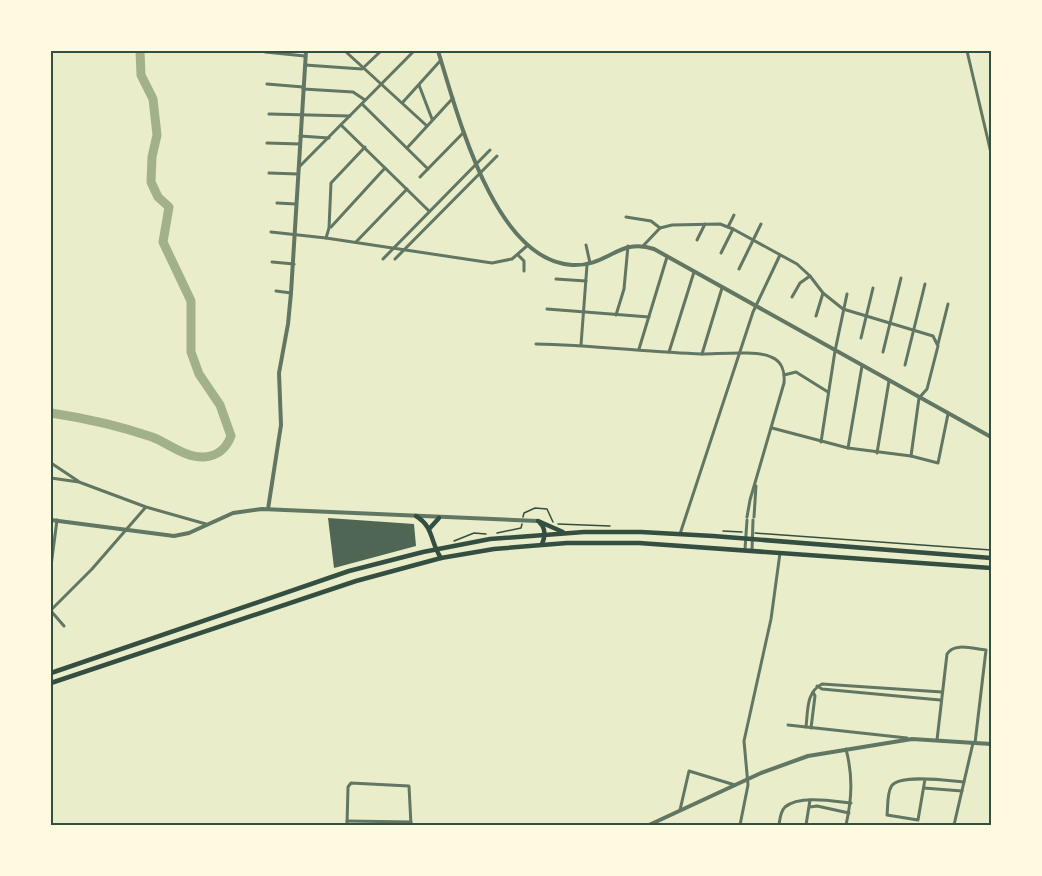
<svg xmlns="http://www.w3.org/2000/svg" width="1042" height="876" viewBox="0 0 1042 876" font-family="Commissioner,sans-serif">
<rect width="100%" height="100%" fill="#e9edc9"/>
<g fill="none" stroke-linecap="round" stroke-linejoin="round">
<!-- river -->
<path stroke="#a3b18a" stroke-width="9" d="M 51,413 C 84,418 120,426 152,437 C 168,443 185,458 204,457 C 218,456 226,449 231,436 L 220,405 L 199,374 L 191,352 L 191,301 L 163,242 L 169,207 L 158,197 L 151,182 L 152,157 L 157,135 L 153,99 L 141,75 L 140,51"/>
</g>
<!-- building -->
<path fill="#4f6655" d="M 328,518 L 414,524 L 416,546 L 334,568 Z"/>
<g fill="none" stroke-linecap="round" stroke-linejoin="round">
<!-- path -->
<g stroke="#344e41" stroke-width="1.5">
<path d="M 523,517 L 524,513 L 535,508 L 547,509 L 553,522"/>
<path d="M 558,524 L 610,526"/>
<path d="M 723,531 L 742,532"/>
<path d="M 497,533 L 521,528 L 522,524"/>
<path d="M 755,533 L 991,550"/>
<path d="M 454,541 L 474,533 L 486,534"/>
</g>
<!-- minor -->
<g stroke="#617663" stroke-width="3">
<path d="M 345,51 L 427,126"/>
<path d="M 967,51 L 991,153"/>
<path d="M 265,52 L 305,56"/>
<path d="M 305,65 L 362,69 L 381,51"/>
<path d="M 267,84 L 303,87"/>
<path d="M 419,85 L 432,119"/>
<path d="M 303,89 L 353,92 L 365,100"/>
<path d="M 403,102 L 441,60"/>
<path d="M 362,104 L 428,169"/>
<path d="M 269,114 L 350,116"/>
<path d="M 341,125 L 429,211"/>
<path d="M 300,136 L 329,138"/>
<path d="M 267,143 L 300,144"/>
<path d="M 407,148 L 453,98"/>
<path d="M 300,166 L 414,51"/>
<path d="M 269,173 L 298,174"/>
<path d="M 420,177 L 464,132"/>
<path d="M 277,203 L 296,204"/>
<path d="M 626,217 L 651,221 L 660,228"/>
<path d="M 331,227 L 385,168"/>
<path d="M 728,227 L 734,215"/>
<path d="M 271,232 L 326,238 L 492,263 L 512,259 L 528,245"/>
<path d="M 326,238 L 329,228 L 331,183 L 365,147"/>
<path d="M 697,240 L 705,224"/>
<path d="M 356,242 L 407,189"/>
<path d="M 586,245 L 590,263"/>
<path d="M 643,246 L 660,228 L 672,225 L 720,224 L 733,229 L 797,264 L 810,276 L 823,293 L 843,309 L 933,336 L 938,346 L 927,389 L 919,398 L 911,456"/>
<path d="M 721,253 L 733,229"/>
<path d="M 518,255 L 524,261 L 524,271"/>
<path d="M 383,259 L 490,150"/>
<path d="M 395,259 L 497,156"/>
<path d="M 272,262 L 294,264"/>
<path d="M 739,269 L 761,224"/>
<path d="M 556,279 L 586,281"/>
<path d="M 276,291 L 291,293"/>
<path d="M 792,297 L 800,283 L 810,276"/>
<path d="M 547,309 L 649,317"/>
<path d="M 616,315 L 624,289 L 628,246"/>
<path d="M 816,316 L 823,293"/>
<path d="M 861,338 L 873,288"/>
<path d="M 536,344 C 592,345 647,352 702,354 C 719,354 757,350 771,357 C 782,361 785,372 784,383 L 750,500 L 747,517"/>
<path d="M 938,344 L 948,304"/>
<path d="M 581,345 L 587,265"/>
<path d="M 639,349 L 667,257"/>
<path d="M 669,352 L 694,272"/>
<path d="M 883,352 L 901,278"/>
<path d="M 702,354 L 722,288"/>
<path d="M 905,365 L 925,284"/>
<path d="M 784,375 L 796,372 L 828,392"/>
<path d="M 772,428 L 848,448 L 911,456 L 938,463 L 948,414"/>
<path d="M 821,442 L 835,351 L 847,294"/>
<path d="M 848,448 L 862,366"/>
<path d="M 877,453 L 889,381"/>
<path d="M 51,463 L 78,481"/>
<path d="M 51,478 L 79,482 L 146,507 L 206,524"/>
<path d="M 754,517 L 756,486"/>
<path d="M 680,534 L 753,312 L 780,255"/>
<path d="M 745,549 L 747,520"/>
<path d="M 752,550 L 753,520"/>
<path d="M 51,566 L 57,520"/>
<path d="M 51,610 L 92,569 L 145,508"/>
<path d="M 51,611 L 64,626"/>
<path d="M 817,686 L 822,689 L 940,700"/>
<path d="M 788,725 L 907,738"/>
<path d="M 806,727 C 808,711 806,692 822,684 L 942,692"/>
<path d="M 811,728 L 815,696 L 813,692"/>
<path d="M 937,740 L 947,654 C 954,642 974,649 986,650 L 975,743"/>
<path d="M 846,749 C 853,776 852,798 846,825"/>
<path d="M 925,779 L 918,820 L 887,815 C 888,807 887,794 891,787 C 897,773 951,781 964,782"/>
<path d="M 924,788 L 962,791"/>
<path d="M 810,807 L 817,806 L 849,813"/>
<path d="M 680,810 L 689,771 L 735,785"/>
<path d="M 347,821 L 411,822"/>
<path d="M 347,825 L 348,787 L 351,783 L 409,786 L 411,825"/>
<path d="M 740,825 L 748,785 L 744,741 L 771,619 L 780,553"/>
<path d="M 779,825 C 780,819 780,812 785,807 C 799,795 833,801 851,803"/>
<path d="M 806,825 L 810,800"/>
<path d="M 954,825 L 973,743"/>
</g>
<!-- tertiary -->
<g stroke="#617663" stroke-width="4">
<path d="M 438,51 C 457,111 493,260 572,265 C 608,267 619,237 654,249 L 991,437"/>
<path d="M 268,509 L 281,425 L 279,373 L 288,324 L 291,293 L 306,51"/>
<path d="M 51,520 L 174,536 L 189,533 L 233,513 L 262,509 L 538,521"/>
<path d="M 649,825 L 761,773 L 808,756 L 912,739 L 991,744"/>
</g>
<!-- trunk -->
<g stroke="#344e41" stroke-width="4.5">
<path d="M 416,516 C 434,527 430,542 441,558"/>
<path d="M 538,521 L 563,532"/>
<path d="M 540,523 C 546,528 545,538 542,544"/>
<path d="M 430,528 L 439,518"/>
<path d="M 51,673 L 349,571 L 423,552 L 490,539 L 584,532 L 641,532 L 713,536 L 991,558"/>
<path d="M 51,683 L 356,581 L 441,558 L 494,549 L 567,543 L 639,543 L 991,568"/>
</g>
</g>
<!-- border -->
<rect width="1042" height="876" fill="none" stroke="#fefae0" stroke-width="105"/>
<rect x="52" y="52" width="938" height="772" fill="none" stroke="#344e41" stroke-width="2"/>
</svg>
